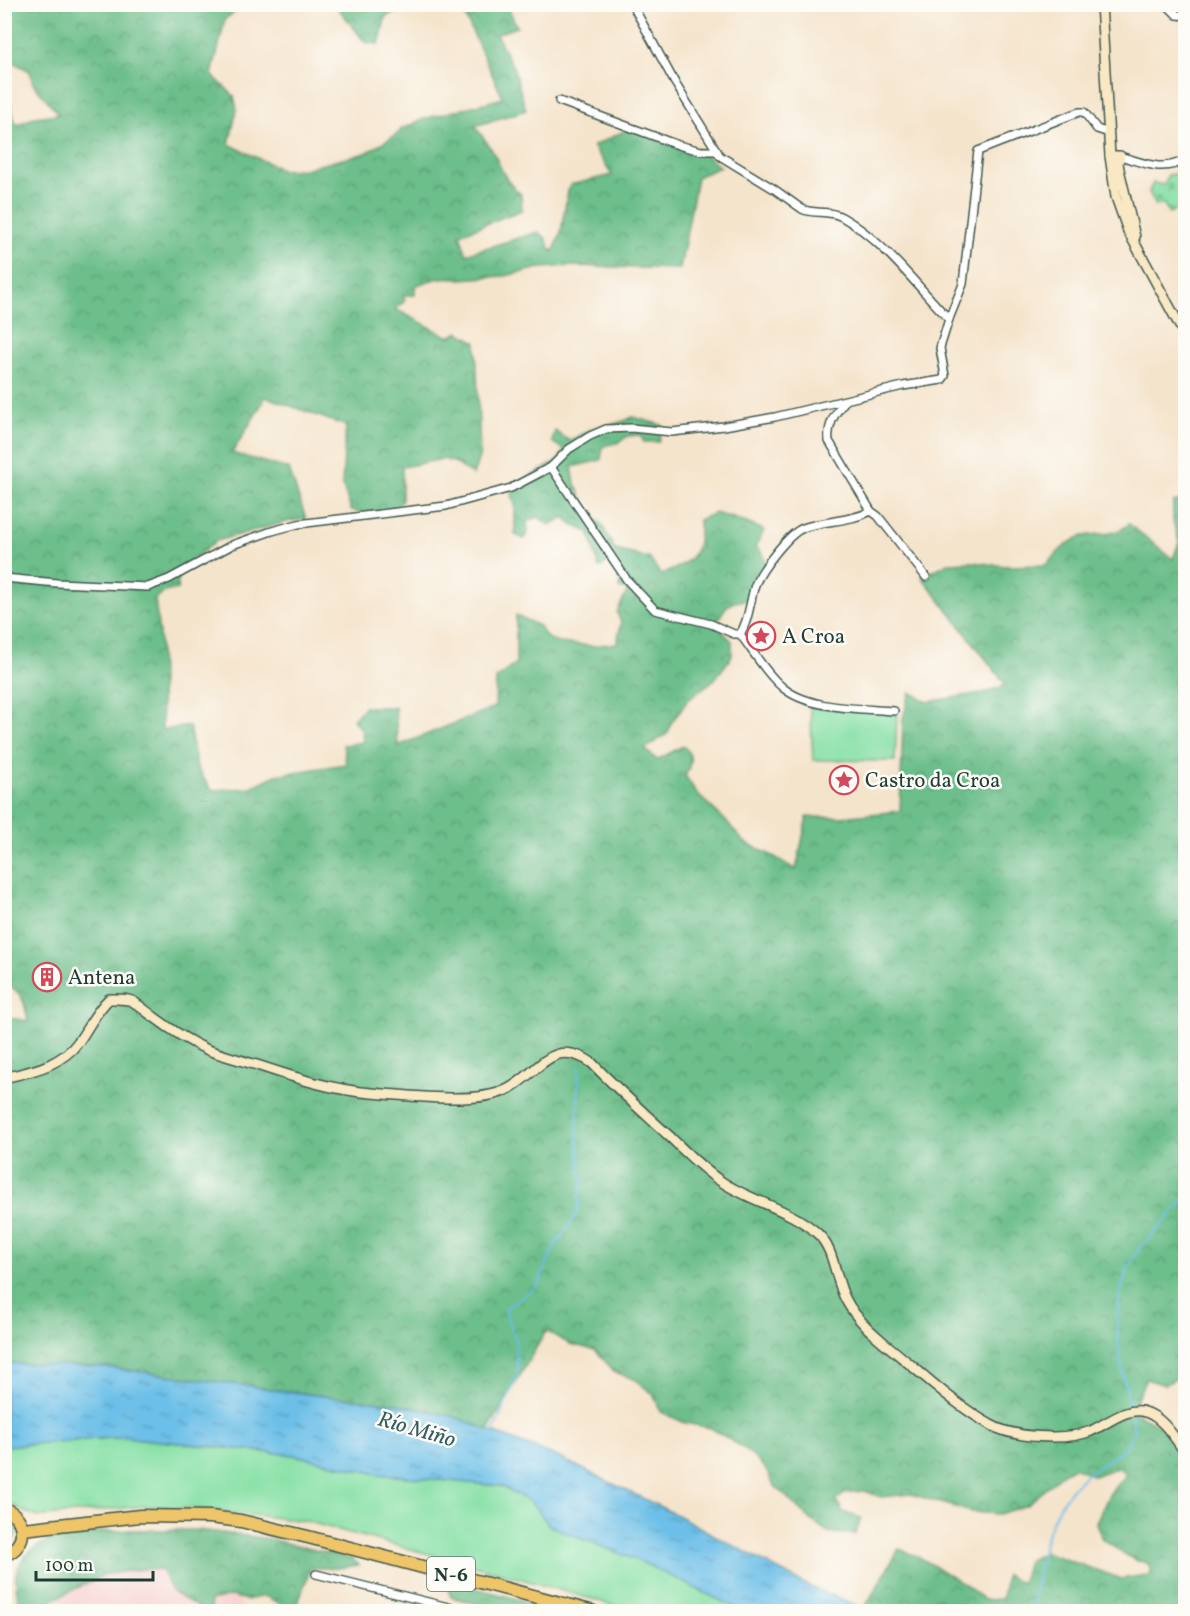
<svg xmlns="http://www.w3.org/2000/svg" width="1190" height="1616" viewBox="0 0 1190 1616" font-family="Vollkorn,serif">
<defs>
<pattern id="forest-crowns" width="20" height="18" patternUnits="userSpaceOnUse" patternTransform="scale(1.5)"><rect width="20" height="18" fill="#6cbe8a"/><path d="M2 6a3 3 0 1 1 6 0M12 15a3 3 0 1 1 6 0" fill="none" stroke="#589c72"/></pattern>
<pattern id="cemetery-stones" width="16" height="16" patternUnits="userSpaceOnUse" patternTransform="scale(1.5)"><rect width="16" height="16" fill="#86e0a5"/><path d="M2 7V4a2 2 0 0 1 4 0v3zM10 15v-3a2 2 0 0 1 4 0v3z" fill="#73c18f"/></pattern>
<pattern id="water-ripples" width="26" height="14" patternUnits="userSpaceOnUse" patternTransform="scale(1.5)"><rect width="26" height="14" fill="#6cbfe8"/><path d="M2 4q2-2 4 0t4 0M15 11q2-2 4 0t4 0" fill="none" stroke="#589cbd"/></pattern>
</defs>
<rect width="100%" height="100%" fill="#fdfcf7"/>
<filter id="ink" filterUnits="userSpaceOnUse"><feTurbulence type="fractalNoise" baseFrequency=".0167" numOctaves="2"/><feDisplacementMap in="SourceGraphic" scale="12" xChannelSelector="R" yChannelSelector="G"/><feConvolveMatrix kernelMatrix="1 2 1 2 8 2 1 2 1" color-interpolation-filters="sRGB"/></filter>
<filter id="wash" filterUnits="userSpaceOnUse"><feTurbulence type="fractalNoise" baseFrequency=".008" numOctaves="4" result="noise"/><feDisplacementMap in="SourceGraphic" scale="24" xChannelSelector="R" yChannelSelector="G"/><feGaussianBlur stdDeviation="1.35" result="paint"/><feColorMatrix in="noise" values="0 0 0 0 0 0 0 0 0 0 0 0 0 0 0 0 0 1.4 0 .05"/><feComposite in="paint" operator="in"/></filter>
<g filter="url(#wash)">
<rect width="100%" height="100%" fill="#f5e4cc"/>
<!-- built -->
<path fill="#f7d0cf" d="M 142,1569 L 161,1569 L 173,1593 L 197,1606 L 232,1596 L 239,1597 L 241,1611 L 45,1612 L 50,1601 L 106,1574 Z"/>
<!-- green -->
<g fill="#86e0a5" stroke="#528e6c" stroke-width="1.5">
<path d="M 810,704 L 897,714 L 895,761 L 813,760 Z"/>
<path d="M 123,1437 L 294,1455 L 378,1474 L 501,1486 L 531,1502 L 550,1526 L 644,1563 L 742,1611 L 634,1611 L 500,1573 L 305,1521 L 197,1509 L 144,1506 L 36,1517 L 36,1515 L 27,1513 L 5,1501 L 4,1446 Z"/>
<path d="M 5,1515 C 21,1522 19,1541 5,1549 Z"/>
</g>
<!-- forest -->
<g fill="url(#forest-crowns)" stroke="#467e5f" stroke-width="1.5">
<path d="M 335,4 L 415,4 L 415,5 L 386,16 L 379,44 L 365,42 Z"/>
<path d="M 5,5 L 239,5 L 241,8 L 225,19 L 212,75 L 234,96 L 237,109 L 229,144 L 282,170 L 304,169 L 366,153 L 399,133 L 401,129 L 424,119 L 503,98 L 460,5 L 507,5 L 517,27 L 496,34 L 513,67 L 526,110 L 475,126 C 481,135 489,144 494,154 C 502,170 506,183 521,194 L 522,210 L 460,234 L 466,254 L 538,232 L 545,237 L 552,252 C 566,232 562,207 570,185 L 612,175 L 593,146 L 628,129 L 698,149 L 720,167 L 697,177 L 680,269 L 573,266 L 540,268 L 505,276 L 459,279 C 443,275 430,280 415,286 L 415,295 L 403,295 L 405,301 L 395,309 L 449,337 L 459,332 L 476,342 L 480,454 L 473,475 L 454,462 L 443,459 L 402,467 L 402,501 L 391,512 L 358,512 L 351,510 L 342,484 L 346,426 L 266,397 L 232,453 L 289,469 L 306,519 L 290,521 L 216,541 L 193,559 L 178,575 L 178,589 L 164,592 L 155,599 L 160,643 L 162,730 L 189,726 L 197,768 L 211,790 L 249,788 L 276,775 L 346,764 L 343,745 L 363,742 L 362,730 L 353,720 L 364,707 L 395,707 L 398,746 L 495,707 L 496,679 L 516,663 L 516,615 L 539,626 L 547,638 L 559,643 L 593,646 L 617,643 L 621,623 L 617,612 L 628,590 L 619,588 L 621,576 L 609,561 L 599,568 L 589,532 L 572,525 L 565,517 L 549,525 L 538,517 L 527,521 L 528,531 L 524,539 L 515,535 L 515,505 L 510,488 L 558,461 L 564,450 L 552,442 L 555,431 L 568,440 C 579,438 585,431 595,428 C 611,423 616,426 633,417 L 662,425 L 659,442 L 644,442 L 640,435 L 627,436 L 620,442 L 603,446 L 601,460 L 572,467 L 575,484 L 591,515 L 602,525 L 615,550 L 649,558 L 661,575 C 692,561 701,557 699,520 L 715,513 L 736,519 L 764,530 L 756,547 L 761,552 L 767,564 L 756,581 L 748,600 C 727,601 724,607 716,625 L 732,641 L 732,656 L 715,679 L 688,700 L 671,723 L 668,733 L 645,749 L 657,760 L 683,746 C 695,756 690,765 685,777 L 687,778 L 697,794 L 724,819 L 744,842 L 773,856 L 796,870 L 807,817 L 840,817 L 900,811 L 903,718 L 910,692 L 928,702 L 987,692 L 1006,685 L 922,577 L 948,563 L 972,562 L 1006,566 L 1046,565 C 1057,553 1068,540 1084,536 C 1103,532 1112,538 1129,524 L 1173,559 L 1179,542 L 1173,521 L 1173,502 L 1185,499 L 1185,1373 L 1165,1385 L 1146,1379 L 1137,1398 L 1134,1413 C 1151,1420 1169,1429 1177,1446 C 1180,1453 1181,1459 1185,1464 L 1185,1611 L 871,1612 L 864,1609 L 899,1549 L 921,1558 L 967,1586 L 984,1600 L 1002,1599 L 1006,1575 L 1022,1583 L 1028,1561 L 1045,1552 L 1122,1579 L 1152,1574 L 1148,1563 L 1134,1560 L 1102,1539 L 1096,1522 L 1110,1493 L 1126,1474 L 1118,1467 L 1094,1476 L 1074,1467 L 1063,1473 L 1027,1505 L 999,1514 L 972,1512 L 911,1494 L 881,1497 L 865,1491 L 846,1493 L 836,1500 L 843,1512 L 861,1518 L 855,1534 L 830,1533 L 812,1521 L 774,1485 L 764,1467 L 745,1449 L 711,1428 L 685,1423 L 661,1412 L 653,1394 L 634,1379 L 615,1372 L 595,1350 L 570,1344 L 546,1331 L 488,1430 L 451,1416 L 392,1403 L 331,1397 L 106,1367 L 5,1363 L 5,1017 L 28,1021 C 25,1004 23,990 4,984 L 5,98 L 10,104 L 16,125 L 35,117 L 59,114 L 33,84 L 30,71 L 5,58 Z"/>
<path d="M 131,1530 L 200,1530 L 270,1539 L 352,1559 L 359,1565 L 339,1568 L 311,1568 L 298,1602 L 288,1608 L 265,1596 L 246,1600 L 232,1596 L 210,1601 L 212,1611 L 199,1611 L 197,1606 L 173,1593 L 161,1570 L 142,1569 L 106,1574 L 50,1601 L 45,1611 L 20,1611 C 19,1601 14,1584 16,1574 C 28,1529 95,1533 131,1530 Z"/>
<path d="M 444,1580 L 563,1611 L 505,1611 L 451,1597 Z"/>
</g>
<!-- cemetery -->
<path fill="url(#cemetery-stones)" stroke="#528e6c" stroke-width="1.5" d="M 1184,173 L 1185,206 L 1169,213 L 1164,204 L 1156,206 L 1149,192 L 1153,183 L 1164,185 L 1168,175 Z"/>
<!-- water -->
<path fill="url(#water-ripples)" stroke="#467e8e" stroke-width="1.5" d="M 5,1363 L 106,1367 L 331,1397 L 392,1403 L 451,1416 L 558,1457 L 677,1515 L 808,1586 L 871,1611 L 742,1611 L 644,1563 L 550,1526 L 531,1502 L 501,1486 L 378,1474 L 294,1455 L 123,1437 L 5,1446 Z"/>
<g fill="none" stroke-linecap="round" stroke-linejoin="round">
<!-- stream -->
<g stroke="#6cbfe8" stroke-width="2">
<path d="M 1131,1410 C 1119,1359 1105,1299 1137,1253 C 1151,1232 1172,1217 1186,1196"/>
<path d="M 492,1434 L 518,1375 L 515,1338 L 507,1318 L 506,1308 L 538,1285 L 554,1247 L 577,1214 L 582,1183 L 577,1129 L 579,1067"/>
<path d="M 1032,1612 C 1039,1564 1044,1514 1081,1479 C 1094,1467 1111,1461 1123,1449 C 1128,1444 1132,1435 1135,1429 L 1132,1416"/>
</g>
</g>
</g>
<g filter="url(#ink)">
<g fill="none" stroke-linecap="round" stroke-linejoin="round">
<!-- street casing -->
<g stroke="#3f564b" stroke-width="10">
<g id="street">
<path d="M 632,4 L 675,83 L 720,156 L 774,189 L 802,209 C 814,215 828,209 842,217 C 883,240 916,285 949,319"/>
<path d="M 1166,4 L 1177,15 L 1186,16"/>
<path d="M 559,101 L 678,145 L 701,151 L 717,151"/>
<path d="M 1120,156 C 1144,163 1163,173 1186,159"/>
<path d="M 845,401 C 835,413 827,425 829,441 L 871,511 L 878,516 L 926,577"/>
<path d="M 551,467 L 627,580 L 655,610 L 711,624 L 734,634 L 740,634 C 749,621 750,600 755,585 C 761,570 788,534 803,528 C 825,520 850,522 871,511"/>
<path d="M 4,578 L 57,583 L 148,587 L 169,579 L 232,545 L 272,531 L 298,524 L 446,506 L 511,488 L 551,467 L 569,449 L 590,436 L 606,429 L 631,428 L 672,432 L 724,426 L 775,417 L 903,386 L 942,380 L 945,376 L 940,348 L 949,319 L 963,284 L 978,151 L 1079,112 L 1084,112 L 1097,129 L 1109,133"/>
<path d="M 740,634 C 753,651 765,672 781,686 C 807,710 860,708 894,711"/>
<path d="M 316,1574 L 468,1612"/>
<path d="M 4,1584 L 8,1612"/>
</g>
</g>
<!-- secondary casing -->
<g stroke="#3f564b" stroke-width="12">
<g id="secondary">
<path d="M 1101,4 L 1110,156 L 1116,197 L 1128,231 L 1186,337"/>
<path d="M 1110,156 L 1120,156 L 1118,163 L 1119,169 L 1135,237"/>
<path d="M 4,1078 C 33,1071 61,1066 79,1041 C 89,1027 96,1011 109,999 C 117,999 124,998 132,1001 C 139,1005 147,1012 154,1017 C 170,1029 190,1042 208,1050 C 225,1056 243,1061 260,1066 C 296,1078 333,1090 371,1093 C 406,1095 475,1105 506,1090 C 539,1075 550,1035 592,1063 C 616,1088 642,1111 668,1135 C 685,1151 702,1169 722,1182 C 752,1202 791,1209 818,1234 C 835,1250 835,1280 846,1300 C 859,1325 885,1343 906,1361 C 933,1383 959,1407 989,1424 C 1012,1438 1066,1441 1091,1431 C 1107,1424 1127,1406 1145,1412 C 1163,1417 1175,1439 1186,1453"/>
</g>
</g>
<!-- highway casing -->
<g stroke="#3f564b" stroke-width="15">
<g id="highway">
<path d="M 4,1509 C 28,1517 28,1547 4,1555"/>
<path d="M 23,1529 L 140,1516 L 210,1517 L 241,1521 L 308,1537 L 594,1612"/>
</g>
</g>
<!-- street -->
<use href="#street" stroke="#fff" stroke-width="7"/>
<!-- secondary -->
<use href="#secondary" stroke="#f8e8c3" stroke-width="9"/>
<!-- highway -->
<use href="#highway" stroke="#eec569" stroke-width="12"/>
</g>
</g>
<!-- icons -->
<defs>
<g id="sight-ring" transform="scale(1.5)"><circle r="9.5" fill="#fdfcf7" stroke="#d1495b" stroke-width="1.5"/><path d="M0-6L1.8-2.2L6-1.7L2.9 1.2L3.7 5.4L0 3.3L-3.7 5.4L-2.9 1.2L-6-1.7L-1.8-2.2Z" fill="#d1495b"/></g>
<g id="building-ring" transform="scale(1.5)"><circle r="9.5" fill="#fdfcf7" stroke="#d1495b" stroke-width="1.5"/><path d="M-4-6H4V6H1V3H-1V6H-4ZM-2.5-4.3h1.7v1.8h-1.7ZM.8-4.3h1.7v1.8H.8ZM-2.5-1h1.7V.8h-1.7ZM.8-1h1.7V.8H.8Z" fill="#d1495b"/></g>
</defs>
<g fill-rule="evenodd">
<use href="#sight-ring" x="761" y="636"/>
<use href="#sight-ring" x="844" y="780"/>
<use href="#building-ring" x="47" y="977"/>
</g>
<g text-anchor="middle" stroke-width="5" stroke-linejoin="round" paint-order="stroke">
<!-- shield labels -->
<rect fill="#fdfcf7" stroke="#62766e" stroke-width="1.5" x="427" y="1557" width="48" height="34" rx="4.5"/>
<g font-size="20" font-weight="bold" fill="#1f3d34">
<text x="451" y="1581">N-6</text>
</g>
<!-- poi labels -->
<g font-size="21" fill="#1f3d34" stroke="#fdfcf7" text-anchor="start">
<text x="782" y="643">A Croa</text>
<text x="865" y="787">Castro da Croa</text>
<text x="68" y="984">Antena</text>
</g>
<!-- water labels -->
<g font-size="22" font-style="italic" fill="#325e61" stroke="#fdfcf7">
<text transform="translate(417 1428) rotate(16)" y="8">Río Miño</text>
</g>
</g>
<!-- margin -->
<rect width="1190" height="1616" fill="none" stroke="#fdfcf7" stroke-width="24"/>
<!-- scale -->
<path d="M36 1571v9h117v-9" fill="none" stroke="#1f3d34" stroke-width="3"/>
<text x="45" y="1571" font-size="18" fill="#1f3d34" stroke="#fdfcf7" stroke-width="4.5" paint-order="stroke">100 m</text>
</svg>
